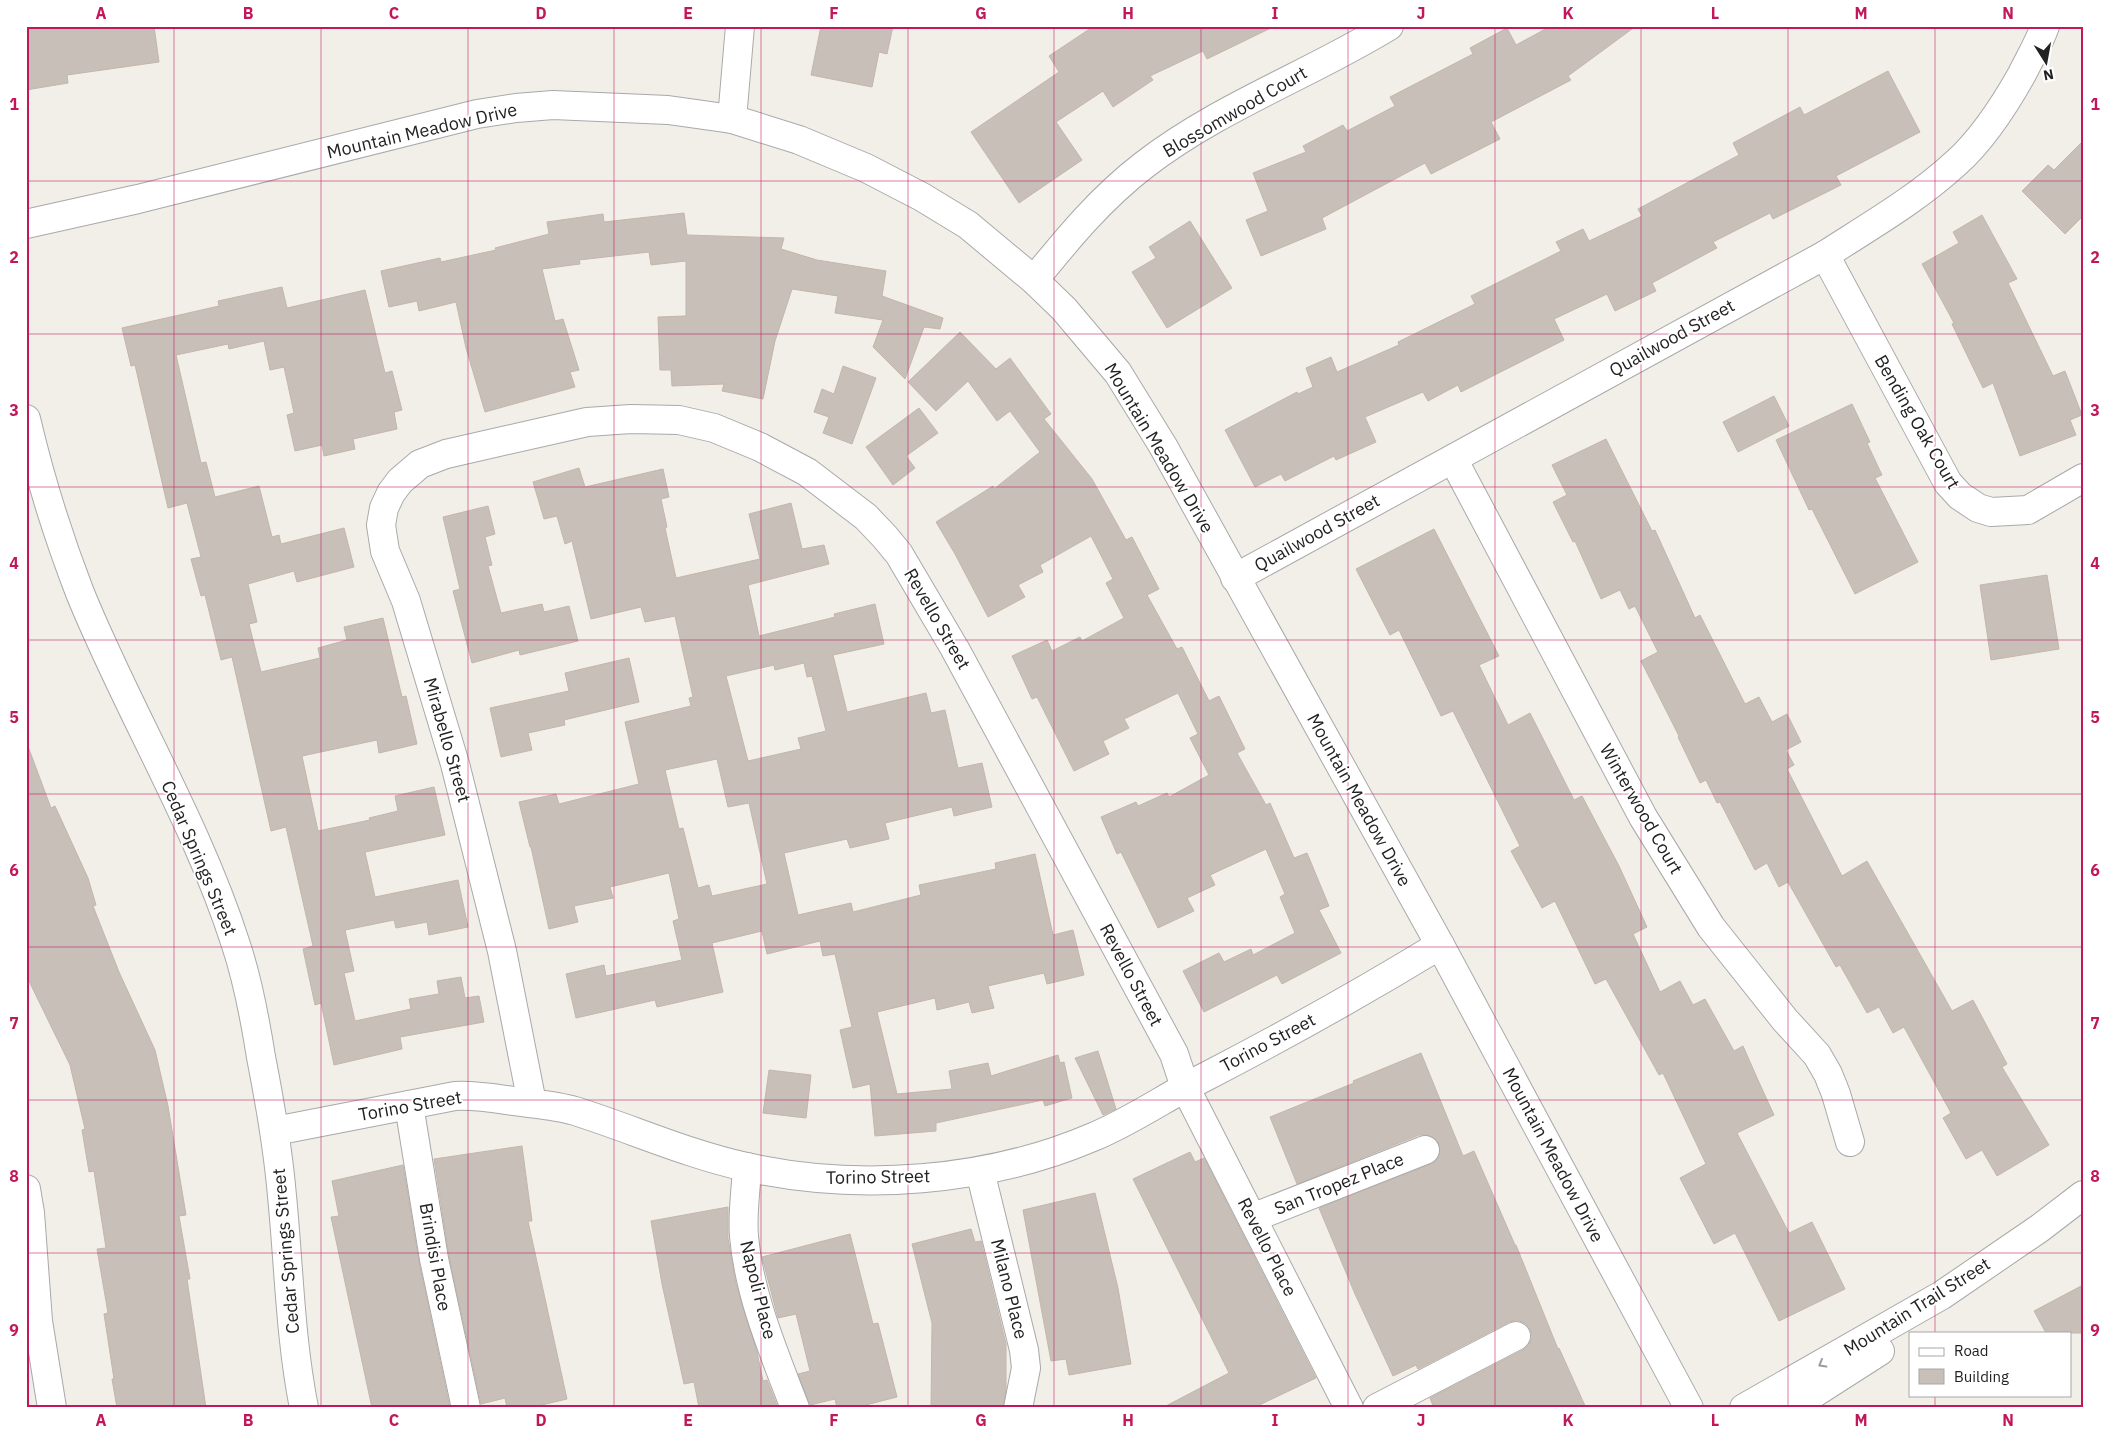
<svg xmlns="http://www.w3.org/2000/svg" width="2109" height="1434" viewBox="0 0 2109 1434" font-family="'IBM Plex Sans',sans-serif">
<rect width="100%" height="100%" fill="#f2efe9"/>
<!-- building -->
<g fill="#c7bfb8" stroke="#c4b6ab" fill-rule="evenodd">
<path d="M 26,26 L 154,26 L 159,62 L 67,75 L 68,83 L 26,90 Z"/>
<path d="M 821,26 L 893,26 L 887,54 L 879,52 L 872,87 L 811,75 Z"/>
<path d="M 1094,26 L 1275,26 L 1207,59 L 1203,51 L 1150,76 L 1153,80 L 1113,107 L 1103,91 L 1056,122 L 1082,160 L 1019,203 L 971,132 L 1059,72 L 1049,56 Z"/>
<path d="M 1551,26 L 1636,26 L 1568,76 L 1571,80 L 1491,122 L 1500,139 L 1431,174 L 1425,163 L 1322,218 L 1326,229 L 1261,256 L 1246,220 L 1268,211 L 1253,173 L 1306,152 L 1303,146 L 1343,125 L 1347,131 L 1395,106 L 1390,97 L 1473,54 L 1470,48 L 1507,28 L 1516,45 Z"/>
<path d="M 1888,71 L 1920,132 L 1836,176 L 1841,185 L 1773,219 L 1770,213 L 1713,242 L 1717,248 L 1652,283 L 1656,291 L 1615,311 L 1607,294 L 1554,319 L 1564,340 L 1461,392 L 1458,385 L 1428,401 L 1423,392 L 1365,417 L 1376,442 L 1336,460 L 1334,456 L 1285,481 L 1281,474 L 1255,487 L 1225,430 L 1297,392 L 1298,394 L 1313,387 L 1306,368 L 1331,357 L 1337,372 L 1399,345 L 1398,342 L 1475,304 L 1471,296 L 1561,251 L 1556,242 L 1583,229 L 1589,241 L 1642,216 L 1638,209 L 1739,155 L 1733,143 L 1800,107 L 1804,115 Z"/>
<path d="M 2083,141 L 2083,216 L 2065,234 L 2022,191 L 2048,165 L 2054,170 Z"/>
<path d="M 684,213 L 687,235 L 784,238 L 781,249 L 817,260 L 886,271 L 882,296 L 943,318 L 940,329 L 924,327 L 905,379 L 873,347 L 883,320 L 835,313 L 838,296 L 792,289 L 775,341 L 763,399 L 722,391 L 724,384 L 672,386 L 671,370 L 660,370 L 658,317 L 686,316 L 686,261 L 651,265 L 649,252 L 579,260 L 580,264 L 542,269 L 555,321 L 563,319 L 579,370 L 570,372 L 575,387 L 485,412 L 466,348 L 456,302 L 419,311 L 417,301 L 389,307 L 381,271 L 440,258 L 441,262 L 496,250 L 495,248 L 549,234 L 547,222 L 603,214 L 604,222 Z"/>
<path d="M 1982,215 L 2017,279 L 2008,283 L 2053,376 L 2065,371 L 2082,415 L 2070,420 L 2076,435 L 2020,456 L 1993,383 L 1983,388 L 1952,324 L 1954,323 L 1922,264 L 1959,243 L 1953,232 Z"/>
<path d="M 1190,221 L 1232,288 L 1167,328 L 1132,272 L 1156,258 L 1149,247 Z"/>
<path d="M 282,287 L 287,308 L 365,290 L 385,373 L 392,371 L 402,410 L 394,412 L 397,429 L 353,439 L 355,449 L 324,456 L 322,445 L 295,451 L 287,415 L 294,413 L 284,367 L 270,370 L 264,341 L 229,349 L 228,344 L 176,355 L 201,463 L 206,462 L 215,497 L 259,486 L 272,537 L 279,535 L 281,544 L 344,528 L 354,567 L 297,582 L 294,571 L 248,584 L 257,622 L 249,624 L 261,672 L 320,658 L 318,648 L 347,640 L 344,627 L 383,618 L 402,697 L 406,696 L 417,744 L 379,753 L 377,740 L 302,756 L 318,831 L 370,820 L 369,818 L 398,811 L 395,796 L 434,787 L 445,835 L 365,852 L 375,897 L 458,880 L 468,927 L 429,935 L 427,922 L 396,928 L 394,920 L 345,930 L 354,971 L 344,973 L 355,1021 L 411,1009 L 409,999 L 439,994 L 437,981 L 461,977 L 465,998 L 479,996 L 484,1022 L 400,1037 L 402,1049 L 334,1065 L 321,1003 L 315,1005 L 303,949 L 313,946 L 286,827 L 271,831 L 232,657 L 221,660 L 205,595 L 201,596 L 191,559 L 201,557 L 187,503 L 168,508 L 135,365 L 131,366 L 122,328 L 219,306 L 218,301 Z"/>
<path d="M 960,332 L 996,369 L 1010,358 L 1051,414 L 1044,419 L 1092,479 L 1126,540 L 1132,537 L 1159,589 L 1147,595 L 1177,649 L 1182,647 L 1209,701 L 1219,696 L 1245,749 L 1237,753 L 1266,805 L 1270,803 L 1294,858 L 1307,853 L 1329,906 L 1319,910 L 1341,953 L 1282,984 L 1277,975 L 1204,1012 L 1183,971 L 1219,953 L 1224,962 L 1251,949 L 1253,955 L 1295,933 L 1280,897 L 1285,894 L 1266,849 L 1210,875 L 1215,885 L 1187,898 L 1194,911 L 1158,928 L 1121,852 L 1117,854 L 1101,817 L 1136,802 L 1138,806 L 1167,793 L 1169,797 L 1209,775 L 1190,738 L 1198,734 L 1178,693 L 1124,719 L 1129,728 L 1103,741 L 1109,754 L 1074,771 L 1037,697 L 1032,699 L 1012,656 L 1047,640 L 1052,651 L 1080,637 L 1082,641 L 1124,618 L 1106,583 L 1113,579 L 1091,536 L 1040,565 L 1043,572 L 1018,585 L 1025,597 L 988,617 L 955,554 L 936,522 L 993,486 L 994,489 L 1040,452 L 1010,411 L 997,421 L 968,381 L 936,411 L 908,382 Z"/>
<path d="M 843,366 L 876,378 L 852,444 L 823,433 L 829,417 L 814,412 L 822,389 L 834,394 Z"/>
<path d="M 1774,396 L 1789,426 L 1738,452 L 1723,422 Z"/>
<path d="M 1852,404 L 1870,442 L 1867,443 L 1882,475 L 1875,478 L 1918,562 L 1855,594 L 1812,509 L 1809,510 L 1776,440 Z"/>
<path d="M 919,408 L 938,433 L 906,456 L 915,468 L 893,485 L 866,447 Z"/>
<path d="M 1606,439 L 1652,531 L 1655,530 L 1695,618 L 1700,615 L 1745,704 L 1759,697 L 1772,722 L 1787,714 L 1801,742 L 1786,750 L 1794,765 L 1787,769 L 1842,876 L 1867,861 L 1952,1011 L 1973,1000 L 2007,1064 L 2002,1067 L 2049,1145 L 1997,1176 L 1982,1150 L 1966,1159 L 1943,1118 L 1951,1113 L 1904,1027 L 1893,1033 L 1879,1007 L 1867,1013 L 1840,965 L 1836,967 L 1788,882 L 1779,887 L 1767,863 L 1755,870 L 1720,802 L 1717,803 L 1706,780 L 1700,783 L 1678,737 L 1679,736 L 1641,661 L 1658,652 L 1635,606 L 1629,609 L 1620,590 L 1601,599 L 1575,541 L 1573,542 L 1553,502 L 1567,495 L 1552,465 Z"/>
<path d="M 579,468 L 585,487 L 663,469 L 669,497 L 661,499 L 667,527 L 665,528 L 676,578 L 760,559 L 749,514 L 791,503 L 802,549 L 824,545 L 829,564 L 748,585 L 759,636 L 835,617 L 834,614 L 875,604 L 884,644 L 833,655 L 847,712 L 926,693 L 931,713 L 945,710 L 958,768 L 982,763 L 992,807 L 954,816 L 952,807 L 885,823 L 889,839 L 850,848 L 847,839 L 784,853 L 798,915 L 851,903 L 853,912 L 921,895 L 919,885 L 996,869 L 995,863 L 1035,854 L 1053,935 L 1073,930 L 1084,975 L 1047,984 L 1044,973 L 988,986 L 994,1008 L 972,1013 L 969,1002 L 937,1010 L 935,998 L 877,1012 L 897,1094 L 952,1089 L 949,1071 L 988,1063 L 991,1076 L 1058,1055 L 1060,1063 L 1064,1062 L 1072,1098 L 1045,1106 L 1043,1100 L 936,1123 L 936,1131 L 875,1136 L 870,1084 L 853,1088 L 840,1030 L 852,1027 L 835,954 L 823,956 L 820,941 L 767,954 L 762,931 L 712,943 L 723,992 L 657,1007 L 655,1000 L 576,1018 L 566,974 L 604,965 L 606,976 L 682,960 L 673,921 L 679,919 L 669,873 L 610,887 L 613,898 L 574,906 L 578,922 L 549,929 L 531,847 L 530,847 L 519,802 L 556,794 L 559,804 L 639,784 L 625,722 L 691,706 L 689,698 L 693,697 L 675,616 L 645,622 L 641,607 L 591,619 L 572,541 L 565,544 L 557,516 L 544,519 L 533,482 ZM 804,663 L 807,677 L 812,676 L 826,731 L 798,738 L 801,749 L 748,761 L 726,676 L 774,665 L 775,670 ZM 717,759 L 728,807 L 749,803 L 767,884 L 712,896 L 709,885 L 698,888 L 683,828 L 679,829 L 665,770 Z"/>
<path d="M 488,506 L 495,534 L 485,537 L 492,565 L 488,566 L 501,613 L 542,604 L 544,612 L 569,606 L 578,641 L 520,655 L 519,650 L 472,663 L 453,591 L 460,589 L 443,517 Z"/>
<path d="M 1434,529 L 1499,656 L 1479,665 L 1508,725 L 1530,713 L 1574,800 L 1582,796 L 1619,866 L 1647,927 L 1633,934 L 1660,992 L 1680,981 L 1693,1005 L 1705,999 L 1734,1051 L 1743,1046 L 1758,1080 L 1774,1115 L 1737,1133 L 1789,1233 L 1812,1222 L 1845,1289 L 1779,1321 L 1735,1233 L 1714,1244 L 1680,1178 L 1706,1164 L 1663,1073 L 1659,1075 L 1606,979 L 1595,984 L 1555,901 L 1542,908 L 1511,851 L 1520,846 L 1453,711 L 1441,716 L 1399,630 L 1390,635 L 1356,569 Z"/>
<path d="M 2047,575 L 2059,649 L 1991,660 L 1980,585 Z"/>
<path d="M 629,658 L 639,702 L 564,720 L 565,725 L 528,733 L 532,750 L 501,757 L 490,708 L 569,691 L 565,673 Z"/>
<path d="M 26,749 L 29,749 L 51,808 L 55,806 L 88,878 L 96,905 L 93,906 L 119,972 L 155,1050 L 168,1106 L 186,1215 L 179,1216 L 190,1279 L 187,1279 L 206,1408 L 117,1408 L 112,1379 L 114,1379 L 104,1314 L 108,1313 L 97,1249 L 106,1248 L 94,1171 L 89,1172 L 82,1130 L 85,1129 L 70,1065 L 26,975 Z"/>
<path d="M 1098,1051 L 1116,1109 L 1103,1115 L 1075,1058 Z"/>
<path d="M 1421,1053 L 1463,1156 L 1474,1151 L 1515,1245 L 1516,1245 L 1558,1349 L 1559,1348 L 1586,1408 L 1434,1408 L 1430,1398 L 1523,1350 L 1529,1345 L 1532,1337 L 1530,1329 L 1525,1323 L 1517,1320 L 1509,1322 L 1418,1369 L 1416,1365 L 1393,1376 L 1355,1294 L 1319,1208 L 1431,1164 L 1437,1159 L 1440,1152 L 1439,1144 L 1434,1138 L 1427,1135 L 1419,1135 L 1297,1184 L 1270,1117 L 1354,1083 L 1353,1081 Z"/>
<path d="M 769,1070 L 811,1075 L 806,1118 L 763,1113 Z"/>
<path d="M 522,1146 L 532,1221 L 528,1221 L 567,1399 L 529,1408 L 507,1408 L 505,1398 L 481,1404 L 449,1256 L 434,1159 Z"/>
<path d="M 1190,1152 L 1195,1162 L 1204,1158 L 1316,1378 L 1253,1408 L 1162,1408 L 1229,1373 L 1133,1179 Z"/>
<path d="M 403,1165 L 419,1262 L 450,1408 L 372,1408 L 331,1217 L 339,1216 L 332,1181 Z"/>
<path d="M 1095,1193 L 1118,1288 L 1131,1364 L 1069,1375 L 1066,1359 L 1051,1361 L 1023,1210 Z"/>
<path d="M 728,1207 L 728,1238 L 736,1284 L 757,1352 L 763,1381 L 767,1380 L 778,1408 L 699,1408 L 694,1382 L 684,1384 L 662,1284 L 651,1221 Z"/>
<path d="M 971,1229 L 975,1242 L 981,1241 L 1006,1344 L 1006,1390 L 1003,1408 L 931,1407 L 932,1323 L 912,1244 Z"/>
<path d="M 850,1234 L 873,1324 L 878,1323 L 897,1397 L 854,1408 L 837,1408 L 835,1399 L 810,1405 L 798,1374 L 810,1371 L 796,1314 L 778,1318 L 762,1257 Z"/>
<path d="M 2083,1285 L 2083,1333 L 2046,1333 L 2034,1311 Z"/>
</g>
<g fill="none" stroke-linecap="round" stroke-linejoin="round">
<!-- minor casing -->
<g stroke="#a9a9a9" stroke-width="30">
<g id="minor">
<path d="M 732,119 L 740,26"/>
<path d="M 1825,255 L 1948,483 L 1960,496 L 1978,508 L 1991,512 L 2028,510 L 2083,478"/>
<path d="M 1034,280 C 1068,238 1101,198 1144,165 C 1219,107 1309,75 1389,26"/>
<path d="M 26,419 C 40,479 58,536 80,593 C 128,711 197,823 236,945 C 248,981 255,1019 261,1057 C 270,1103 278,1149 282,1196 C 289,1267 290,1337 304,1408"/>
<path d="M 1453,459 L 1643,817 L 1711,927 L 1785,1020 L 1817,1055 L 1828,1074 L 1836,1094 L 1850,1142"/>
<path d="M 1235,578 L 1825,255 C 1870,226 1917,199 1956,163 C 1983,139 2004,106 2022,74 C 2030,58 2039,43 2045,26"/>
<path d="M 532,1103 L 502,951 L 455,764 L 406,601 L 385,551 L 381,525 L 384,508 L 391,493 L 400,481 L 420,464 L 446,454 L 587,422 L 631,419 L 679,420 L 714,428 L 760,447 L 807,472 L 866,517 L 885,537 L 899,554 L 955,649 L 1174,1054 L 1185,1087 L 1349,1408"/>
<path d="M 409,1105 L 434,1259 L 466,1408"/>
<path d="M 275,1131 L 455,1096 C 475,1095 493,1098 513,1101 C 533,1104 555,1105 575,1111 C 632,1129 687,1154 746,1167 C 858,1192 988,1182 1093,1137 C 1132,1121 1167,1096 1205,1077 C 1284,1036 1363,992 1440,945"/>
<path d="M 747,1167 C 746,1190 742,1214 744,1236 C 749,1295 774,1353 795,1408"/>
<path d="M 980,1171 L 1024,1350 L 1026,1368 L 1018,1408"/>
<path d="M 26,1189 L 30,1213 L 38,1321 L 52,1408"/>
<path d="M 1252,1218 L 1425,1150"/>
<path d="M 1377,1408 L 1516,1336"/>
</g>
</g>
<!-- tertiary casing -->
<g stroke="#a9a9a9" stroke-width="30">
<g id="tertiary">
<path d="M 26,224 L 138,199 L 477,114 L 516,108 L 553,105 L 668,110 L 732,119 L 799,140 L 866,168 L 922,197 L 968,225 L 1034,280 L 1064,309 L 1118,373 L 1163,446 L 1440,945 L 1689,1408"/>
<path d="M 1744,1408 L 1942,1295 L 2040,1228 L 2083,1195"/>
<path d="M 1791,1408 L 1880,1351"/>
</g>
</g>
<!-- minor -->
<use href="#minor" stroke="#fff" stroke-width="28"/>
<!-- tertiary -->
<use href="#tertiary" stroke="#fff" stroke-width="28"/>
</g>
<!-- one-way arrows -->
<defs><path id="oneway-chevron" d="M-2-3.5L2.5 0L-2 3.5" fill="none" stroke-width="1.6" stroke-linecap="round" stroke-linejoin="round" transform="scale(1.25)"/></defs>
<use stroke="#9c9c9c" href="#oneway-chevron" transform="translate(1822 1364) rotate(150)"/>
<!-- grid -->
<path fill="none" stroke="#c2185b" stroke-width="1" stroke-opacity="0.55" d="M 174,26 L 174,1408M 321,26 L 321,1408M 468,26 L 468,1408M 614,26 L 614,1408M 761,26 L 761,1408M 908,26 L 908,1408M 1054,26 L 1054,1408M 1201,26 L 1201,1408M 1348,26 L 1348,1408M 1495,26 L 1495,1408M 1641,26 L 1641,1408M 1788,26 L 1788,1408M 1935,26 L 1935,1333M 26,181 L 2083,181M 26,334 L 2083,334M 26,487 L 2083,487M 26,640 L 2083,640M 26,794 L 2083,794M 26,947 L 2083,947M 26,1100 L 2083,1100M 26,1253 L 2083,1253M 1935,1395 L 1935,1408"/>
<g text-anchor="middle" stroke-width="4" stroke-linejoin="round" paint-order="stroke">
<!-- street labels -->
<g font-size="18" fill="#222" stroke="#fff">
<text transform="translate(1235 112) rotate(-30)" y="6">Blossomwood Court</text>
<text transform="translate(422 131) rotate(-13)" y="6">Mountain Meadow Drive</text>
<text transform="translate(1672 338) rotate(-29)" y="6">Quailwood Street</text>
<text transform="translate(1917 422) rotate(60)" y="6">Bending Oak Court</text>
<text transform="translate(1159 448) rotate(59)" y="6">Mountain Meadow Drive</text>
<text transform="translate(1317 533) rotate(-29)" y="6">Quailwood Street</text>
<text transform="translate(937 619) rotate(60)" y="6">Revello Street</text>
<text transform="translate(447 740) rotate(74)" y="6">Mirabello Street</text>
<text transform="translate(1359 800) rotate(61)" y="6">Mountain Meadow Drive</text>
<text transform="translate(1641 809) rotate(60)" y="6">Winterwood Court</text>
<text transform="translate(199 858) rotate(67)" y="6">Cedar Springs Street</text>
<text transform="translate(1131 975) rotate(62)" y="6">Revello Street</text>
<text transform="translate(1268 1043) rotate(-28)" y="6">Torino Street</text>
<text transform="translate(410 1106) rotate(-10)" y="6">Torino Street</text>
<text transform="translate(1553 1155) rotate(62)" y="6">Mountain Meadow Drive</text>
<text transform="translate(878 1177) rotate(-1)" y="6">Torino Street</text>
<text transform="translate(1339 1184) rotate(-22)" y="6">San Tropez Place</text>
<text transform="translate(1267 1247) rotate(63)" y="6">Revello Place</text>
<text transform="translate(286 1251) rotate(-95)" y="6">Cedar Springs Street</text>
<text transform="translate(435 1257) rotate(80)" y="6">Brindisi Place</text>
<text transform="translate(1009 1289) rotate(76)" y="6">Milano Place</text>
<text transform="translate(758 1290) rotate(76)" y="6">Napoli Place</text>
<text transform="translate(1917 1307) rotate(-32)" y="6">Mountain Trail Street</text>
</g>
</g>
<!-- border -->
<rect width="2109" height="1434" fill="none" stroke="#ffffff" stroke-width="55"/>
<!-- legend -->
<rect x="1909" y="1332" width="162" height="65" fill="#ffffff" stroke="#a7a7a7"/>
<rect x="1919" y="1348" width="25" height="8" fill="#ffffff" stroke="#a7a7a7"/>
<text x="1954" y="1356" font-size="15" fill="#222222">Road</text>
<rect x="1919" y="1369" width="25" height="15" fill="#c7bfb8" stroke="#a7a7a7"/>
<text x="1954" y="1382" font-size="15" fill="#222222">Building</text>
<!-- north arrow -->
<g transform="translate(2046 62) rotate(169)" stroke="#ffffff" stroke-width="4" paint-order="stroke">
<path d="M0-4L9 19L0 12L-9 19Z" fill="#222222"/>
<text y="-8" font-size="14" font-weight="bold" text-anchor="middle" fill="#222222">N</text>
</g>
<rect x="28" y="28" width="2054" height="1378" fill="none" stroke="#c2185b" stroke-width="2"/>
<g font-size="16" text-anchor="middle" font-weight="bold" fill="#c2185b">
<text x="101" y="19">A</text>
<text x="248" y="19">B</text>
<text x="394" y="19">C</text>
<text x="541" y="19">D</text>
<text x="688" y="19">E</text>
<text x="834" y="19">F</text>
<text x="981" y="19">G</text>
<text x="1128" y="19">H</text>
<text x="1275" y="19">I</text>
<text x="1421" y="19">J</text>
<text x="1568" y="19">K</text>
<text x="1715" y="19">L</text>
<text x="1861" y="19">M</text>
<text x="2008" y="19">N</text>
<text x="14" y="110">1</text>
<text x="2095" y="110">1</text>
<text x="14" y="263">2</text>
<text x="2095" y="263">2</text>
<text x="14" y="416">3</text>
<text x="2095" y="416">3</text>
<text x="14" y="569">4</text>
<text x="2095" y="569">4</text>
<text x="14" y="723">5</text>
<text x="2095" y="723">5</text>
<text x="14" y="876">6</text>
<text x="2095" y="876">6</text>
<text x="14" y="1029">7</text>
<text x="2095" y="1029">7</text>
<text x="14" y="1182">8</text>
<text x="2095" y="1182">8</text>
<text x="14" y="1336">9</text>
<text x="2095" y="1336">9</text>
<text x="101" y="1426">A</text>
<text x="248" y="1426">B</text>
<text x="394" y="1426">C</text>
<text x="541" y="1426">D</text>
<text x="688" y="1426">E</text>
<text x="834" y="1426">F</text>
<text x="981" y="1426">G</text>
<text x="1128" y="1426">H</text>
<text x="1275" y="1426">I</text>
<text x="1421" y="1426">J</text>
<text x="1568" y="1426">K</text>
<text x="1715" y="1426">L</text>
<text x="1861" y="1426">M</text>
<text x="2008" y="1426">N</text>
</g>
</svg>
